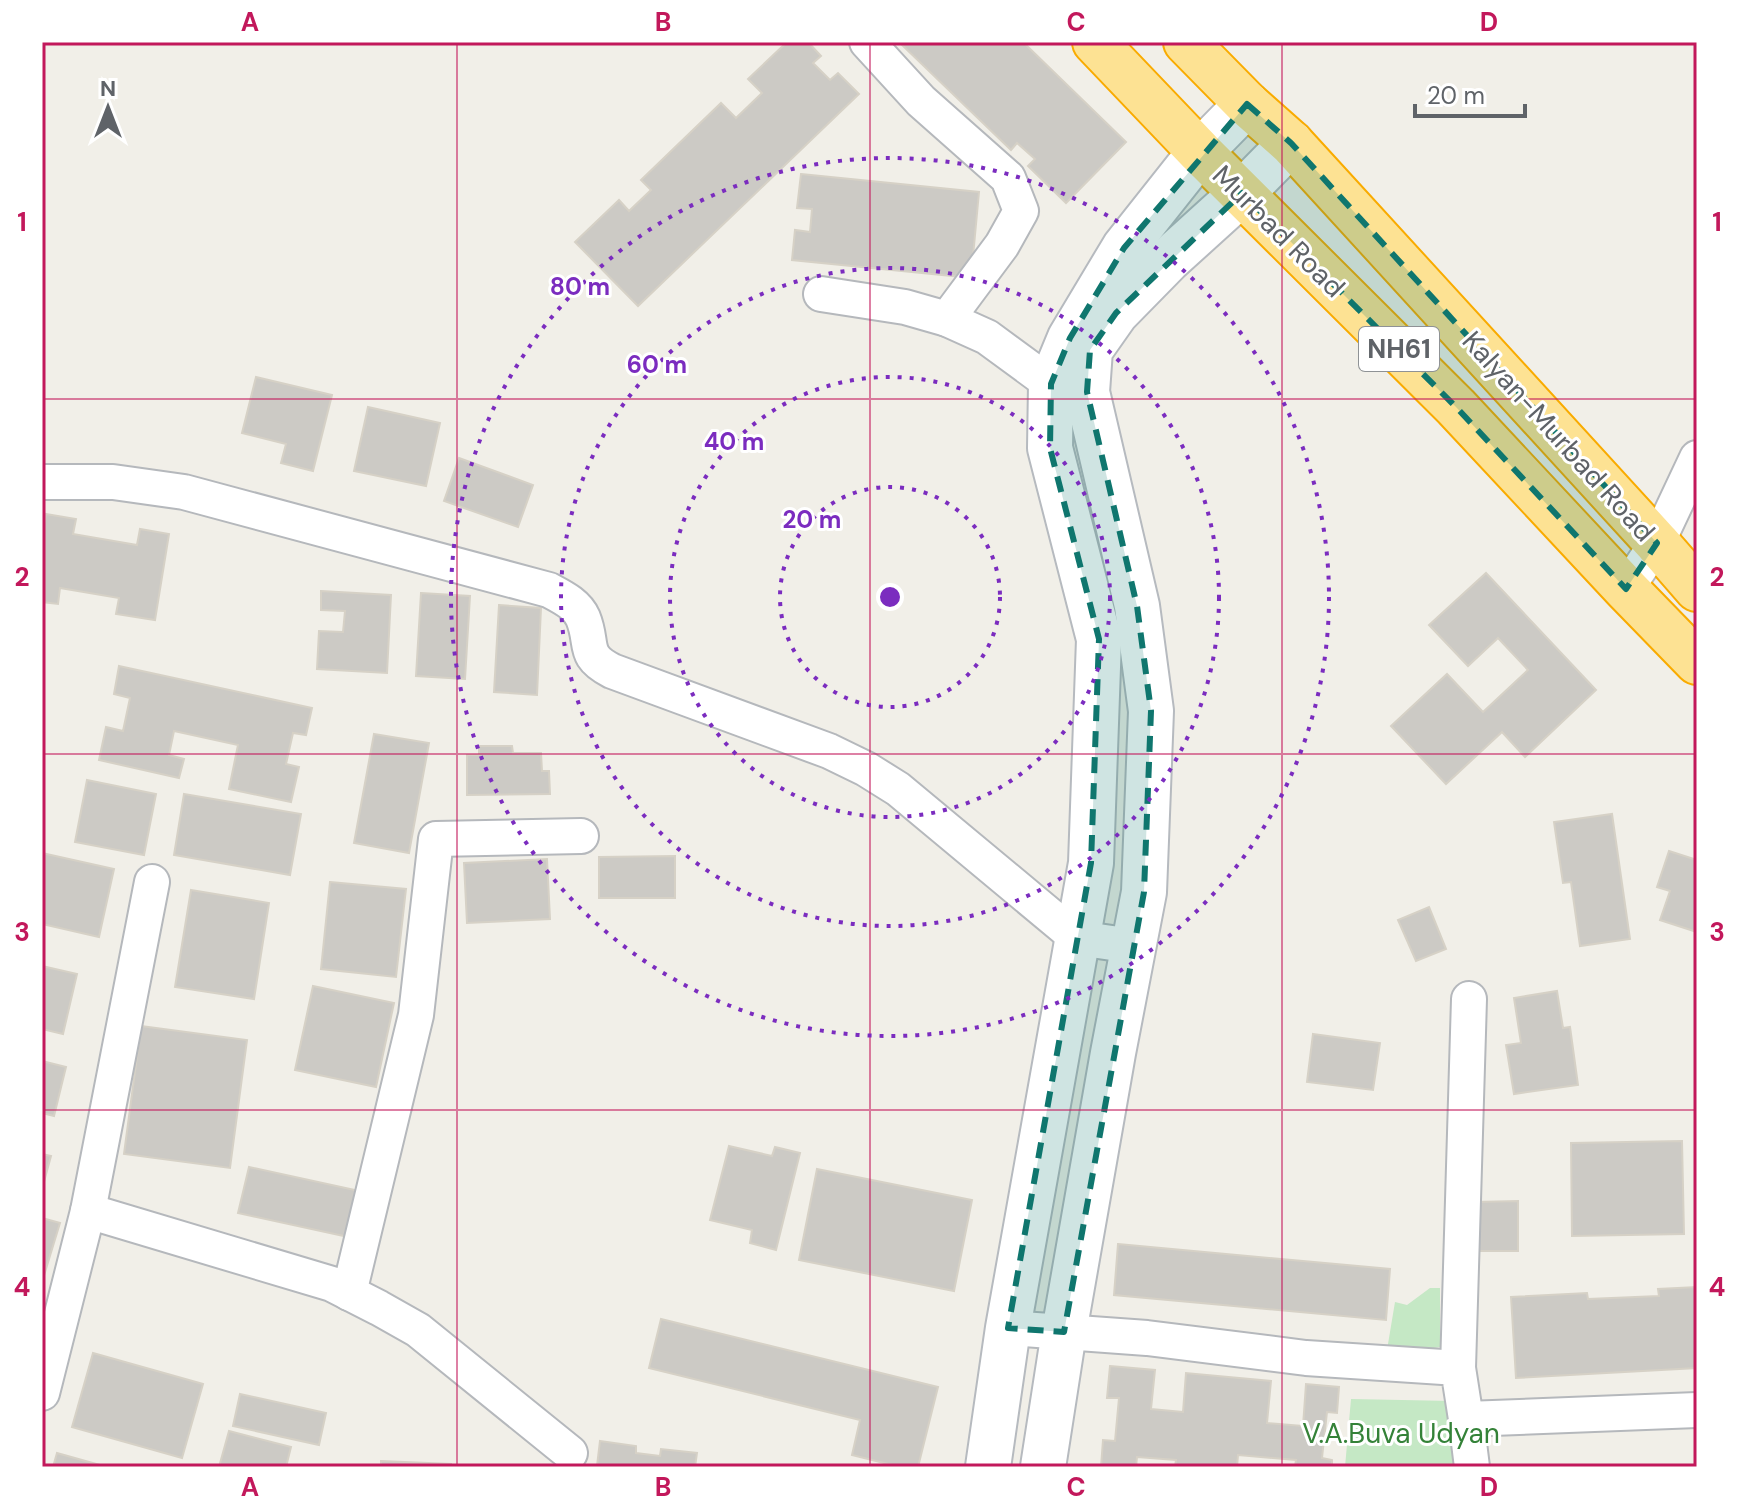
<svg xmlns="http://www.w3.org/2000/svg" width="1739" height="1509" viewBox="0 0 1739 1509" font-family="'DM Sans',sans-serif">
<rect width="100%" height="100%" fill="#f1efe8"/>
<!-- green -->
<g fill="#c5e8c5">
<path d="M 1430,1288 L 1440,1288 L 1440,1347 L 1386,1356 L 1395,1302 L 1407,1305 Z"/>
<path d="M 1351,1399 L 1453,1401 L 1456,1467 L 1345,1467 Z"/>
</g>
<!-- building -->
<g fill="#cccac5" stroke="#d6d1c6" stroke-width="2">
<path d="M 787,42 L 808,42 L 821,56 L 813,63 L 830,80 L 838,73 L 859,94 L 638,306 L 575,242 L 619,200 L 629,211 L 651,190 L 641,180 L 721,103 L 736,118 L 762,93 L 748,79 Z"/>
<path d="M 903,42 L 1023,42 L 1126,142 L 1066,203 L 1028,166 L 1035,159 L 1017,143 L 1011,150 L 901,44 Z"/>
<path d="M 801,174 L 979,192 L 971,278 L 792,260 L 795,230 L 810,232 L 812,209 L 797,208 Z"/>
<path d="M 256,377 L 332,395 L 313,471 L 281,463 L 286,444 L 242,433 Z"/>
<path d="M 368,407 L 440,423 L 426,486 L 354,471 Z"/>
<path d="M 459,458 L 533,485 L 518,527 L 444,501 Z"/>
<path d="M 46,514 L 76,519 L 73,534 L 137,545 L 140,529 L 169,534 L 155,620 L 116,614 L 119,598 L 60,588 L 58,604 L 42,602 L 42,535 Z"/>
<path d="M 1486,573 L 1596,690 L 1525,757 L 1502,732 L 1446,784 L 1391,726 L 1447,674 L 1483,712 L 1528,670 L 1498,638 L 1468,666 L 1429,625 Z"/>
<path d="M 321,591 L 391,595 L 387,673 L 317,669 L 319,631 L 343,632 L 345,611 L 321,610 Z"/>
<path d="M 421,593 L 470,596 L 465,679 L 416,676 Z"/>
<path d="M 499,605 L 541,608 L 537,695 L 494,692 Z"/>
<path d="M 119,666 L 312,708 L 306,735 L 293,733 L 286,764 L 299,767 L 291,802 L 229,789 L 238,745 L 174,731 L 169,755 L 184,759 L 179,778 L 99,760 L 106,727 L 123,731 L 130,698 L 114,694 Z"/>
<path d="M 374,734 L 429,743 L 409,853 L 354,843 Z"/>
<path d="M 479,746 L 512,746 L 513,753 L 541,753 L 542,771 L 549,771 L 550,794 L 467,795 L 467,755 L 479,755 Z"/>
<path d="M 87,780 L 156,794 L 144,855 L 75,842 Z"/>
<path d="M 184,794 L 301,814 L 290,875 L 174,855 Z"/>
<path d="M 1612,814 L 1630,939 L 1580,946 L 1571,882 L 1563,883 L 1554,822 Z"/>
<path d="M 1669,851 L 1697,860 L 1697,932 L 1660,920 L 1670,891 L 1657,887 Z"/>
<path d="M 42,853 L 114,869 L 99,937 L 42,924 Z"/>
<path d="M 675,856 L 675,898 L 599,898 L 599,857 Z"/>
<path d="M 547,859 L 550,919 L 467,923 L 464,863 Z"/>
<path d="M 330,882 L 406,889 L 396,977 L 321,969 Z"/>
<path d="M 191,890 L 269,903 L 254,999 L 175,987 Z"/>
<path d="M 1429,907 L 1446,949 L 1416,961 L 1398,920 Z"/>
<path d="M 42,966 L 77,974 L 63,1034 L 42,1029 Z"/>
<path d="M 313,986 L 394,1003 L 376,1087 L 295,1070 Z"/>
<path d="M 1557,991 L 1563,1028 L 1570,1027 L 1578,1085 L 1514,1094 L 1506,1045 L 1521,1043 L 1514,998 Z"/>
<path d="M 141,1026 L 247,1040 L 230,1168 L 124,1154 Z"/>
<path d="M 1313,1034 L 1380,1043 L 1373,1090 L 1307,1082 Z"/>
<path d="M 42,1061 L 66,1067 L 54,1116 L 42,1113 Z"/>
<path d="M 1682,1141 L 1684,1234 L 1572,1236 L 1571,1143 Z"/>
<path d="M 729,1146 L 772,1156 L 775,1147 L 800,1153 L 776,1250 L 750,1243 L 752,1230 L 710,1220 Z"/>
<path d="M 42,1154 L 51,1156 L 42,1189 Z"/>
<path d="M 249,1167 L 364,1192 L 353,1238 L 238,1213 Z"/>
<path d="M 817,1169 L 972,1200 L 954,1291 L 799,1260 Z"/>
<path d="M 1518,1201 L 1518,1251 L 1476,1251 L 1476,1202 Z"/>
<path d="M 42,1218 L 60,1223 L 42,1282 Z"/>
<path d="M 1118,1244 L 1390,1269 L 1386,1320 L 1114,1295 Z"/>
<path d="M 1697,1287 L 1697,1368 L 1516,1378 L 1511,1297 L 1587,1293 L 1588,1299 L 1659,1296 L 1658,1289 Z"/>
<path d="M 661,1319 L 938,1387 L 918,1467 L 900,1467 L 852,1455 L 860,1420 L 649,1368 Z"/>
<path d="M 93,1353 L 203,1384 L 182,1458 L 72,1427 Z"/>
<path d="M 1110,1366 L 1155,1370 L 1151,1409 L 1183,1412 L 1186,1373 L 1271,1381 L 1267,1423 L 1303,1426 L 1306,1384 L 1339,1387 L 1337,1413 L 1327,1412 L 1322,1458 L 1332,1460 L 1332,1467 L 1295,1467 L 1296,1460 L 1238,1455 L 1237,1467 L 1175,1467 L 1176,1460 L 1137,1457 L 1136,1467 L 1101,1467 L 1103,1440 L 1115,1441 L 1119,1398 L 1107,1398 Z"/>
<path d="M 240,1394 L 326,1413 L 319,1445 L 233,1426 Z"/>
<path d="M 229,1431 L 291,1447 L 286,1467 L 219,1467 Z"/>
<path d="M 600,1441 L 636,1446 L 636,1453 L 660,1456 L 661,1449 L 697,1453 L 695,1467 L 597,1466 Z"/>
<path d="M 57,1453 L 107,1467 L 53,1467 Z"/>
<path d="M 381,1461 L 451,1464 L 451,1467 L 381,1467 Z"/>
</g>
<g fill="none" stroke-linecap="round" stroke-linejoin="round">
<!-- street casing -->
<g stroke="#b5b8bc" stroke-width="38">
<g id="street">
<path d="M 821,294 L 905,307 L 947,319 L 1002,245 L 1021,211 L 1008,178 L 921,101 L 867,42"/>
<path d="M 947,319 L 987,337 L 1051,384"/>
<path d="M 42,482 L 113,482 L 184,492 L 549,590 C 562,597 577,604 583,618 C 594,645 581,655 612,671 L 829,751 L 866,769 L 898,789 L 1077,938 L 1133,946"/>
<path d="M 1626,589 L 1657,543 L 1697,458"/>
<path d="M 88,1211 L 332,1284 L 379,1308 L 418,1330 L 570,1453"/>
<path d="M 349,1293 L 416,1015 L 436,839 L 581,836"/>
<path d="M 1008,1328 L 1147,1338 L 1306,1358 L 1458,1368 L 1466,1419 L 1472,1467"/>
<path d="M 1458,1368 L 1469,999"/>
<path d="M 42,1393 L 88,1211 L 152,882"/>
<path d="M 1466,1419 L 1697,1410"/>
</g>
</g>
<!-- secondary casing -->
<g stroke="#b6babf" stroke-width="48">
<g id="secondary">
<path d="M 988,1467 L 1008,1328 L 1091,863 L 1099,639 L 1050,448 L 1051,384 L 1070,338 L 1124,248 L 1200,152 L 1247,104"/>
<path d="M 1043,1467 L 1064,1332 L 1113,1053 L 1144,892 L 1151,711 L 1137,606 L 1087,392 L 1090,350 L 1116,313 L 1168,260 L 1242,193 L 1291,143"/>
</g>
</g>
<!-- highway casing -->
<g stroke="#f9ab00" stroke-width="48">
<g id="highway">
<path d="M 1095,42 L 1200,152 L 1456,407 L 1626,589 L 1697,662"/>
<path d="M 1186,42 L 1247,104 L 1291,143 L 1657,543 L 1697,589"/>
</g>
</g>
<!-- street -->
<use href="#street" stroke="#fff" stroke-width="34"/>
<!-- secondary -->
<use href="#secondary" stroke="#fff" stroke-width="44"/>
<!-- highway -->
<use href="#highway" stroke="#fde293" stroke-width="44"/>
</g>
<!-- marked area -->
<path fill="#0f766e" fill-opacity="0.2" stroke="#0f766e" stroke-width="6" stroke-dasharray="16 10" stroke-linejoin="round" d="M 1247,104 L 1291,143 L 1657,543 L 1626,589 L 1456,407 L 1242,193 L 1116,313 L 1090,350 L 1087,392 L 1137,606 L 1151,711 L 1144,892 L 1064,1332 L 1008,1328 L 1091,863 L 1099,639 L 1050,448 L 1051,384 L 1070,338 L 1124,248 Z"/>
<!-- grid -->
<path fill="none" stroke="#c2185b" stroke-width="2" stroke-opacity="0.55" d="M 457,42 L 457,1467M 870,42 L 870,1467M 1282,42 L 1282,1467M 42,399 L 1697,399M 42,754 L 1697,754M 42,1110 L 1697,1110"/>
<!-- distance rings -->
<g fill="none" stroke="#7b2cbf" stroke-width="4" stroke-dasharray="4 8">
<circle cx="890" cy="597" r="110"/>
<circle cx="890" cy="597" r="220"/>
<circle cx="890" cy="597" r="329"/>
<circle cx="890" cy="597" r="439"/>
</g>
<g text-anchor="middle" stroke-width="6" stroke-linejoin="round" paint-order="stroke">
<!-- shield labels -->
<rect fill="#fff" stroke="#8f9295" stroke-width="2" x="1359" y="327" width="80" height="44" rx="6"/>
<g font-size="26" font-weight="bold" fill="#5f6368">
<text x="1399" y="358">NH61</text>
</g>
<!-- street labels -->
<g font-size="28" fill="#5f6368" stroke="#fff">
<text transform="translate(1279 231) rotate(45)" y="10">Murbad Road</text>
<text transform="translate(1559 436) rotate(48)" y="10">Kalyan-Murbad Road</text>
</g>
<!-- park labels -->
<g font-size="28" fill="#348238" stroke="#fff">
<text x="1401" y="1443">V.A.Buva Udyan</text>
</g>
</g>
<circle cx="890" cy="597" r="12" fill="#7b2cbf" stroke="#fff" stroke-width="4"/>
<g font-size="24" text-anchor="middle" font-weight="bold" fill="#7b2cbf" stroke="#fff" stroke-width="6" stroke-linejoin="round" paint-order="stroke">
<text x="580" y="295">80 m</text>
<text x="657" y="373">60 m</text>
<text x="734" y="450">40 m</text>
<text x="812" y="528">20 m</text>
</g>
<!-- border -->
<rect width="1739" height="1509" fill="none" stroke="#ffffff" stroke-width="88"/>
<!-- north arrow -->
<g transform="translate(108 108)" stroke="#ffffff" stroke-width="6" paint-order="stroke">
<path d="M0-6L14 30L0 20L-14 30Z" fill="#5f6368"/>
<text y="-12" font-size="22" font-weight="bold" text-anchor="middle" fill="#5f6368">N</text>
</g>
<!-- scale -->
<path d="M1415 104v12h110v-12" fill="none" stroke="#5f6368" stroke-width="4"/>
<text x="1427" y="104" font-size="24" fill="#5f6368" stroke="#ffffff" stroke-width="6" paint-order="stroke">20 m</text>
<rect x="44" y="44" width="1651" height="1421" fill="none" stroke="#c2185b" stroke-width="3"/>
<g font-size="26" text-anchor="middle" font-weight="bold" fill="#c2185b">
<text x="250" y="31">A</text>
<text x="663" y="31">B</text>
<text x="1076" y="31">C</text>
<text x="1489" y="31">D</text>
<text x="22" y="231">1</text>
<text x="1717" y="231">1</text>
<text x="22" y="586">2</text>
<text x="1717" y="586">2</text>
<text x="22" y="941">3</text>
<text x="1717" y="941">3</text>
<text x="22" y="1296">4</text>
<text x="1717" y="1296">4</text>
<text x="250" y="1496">A</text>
<text x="663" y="1496">B</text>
<text x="1076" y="1496">C</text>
<text x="1489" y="1496">D</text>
</g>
</svg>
